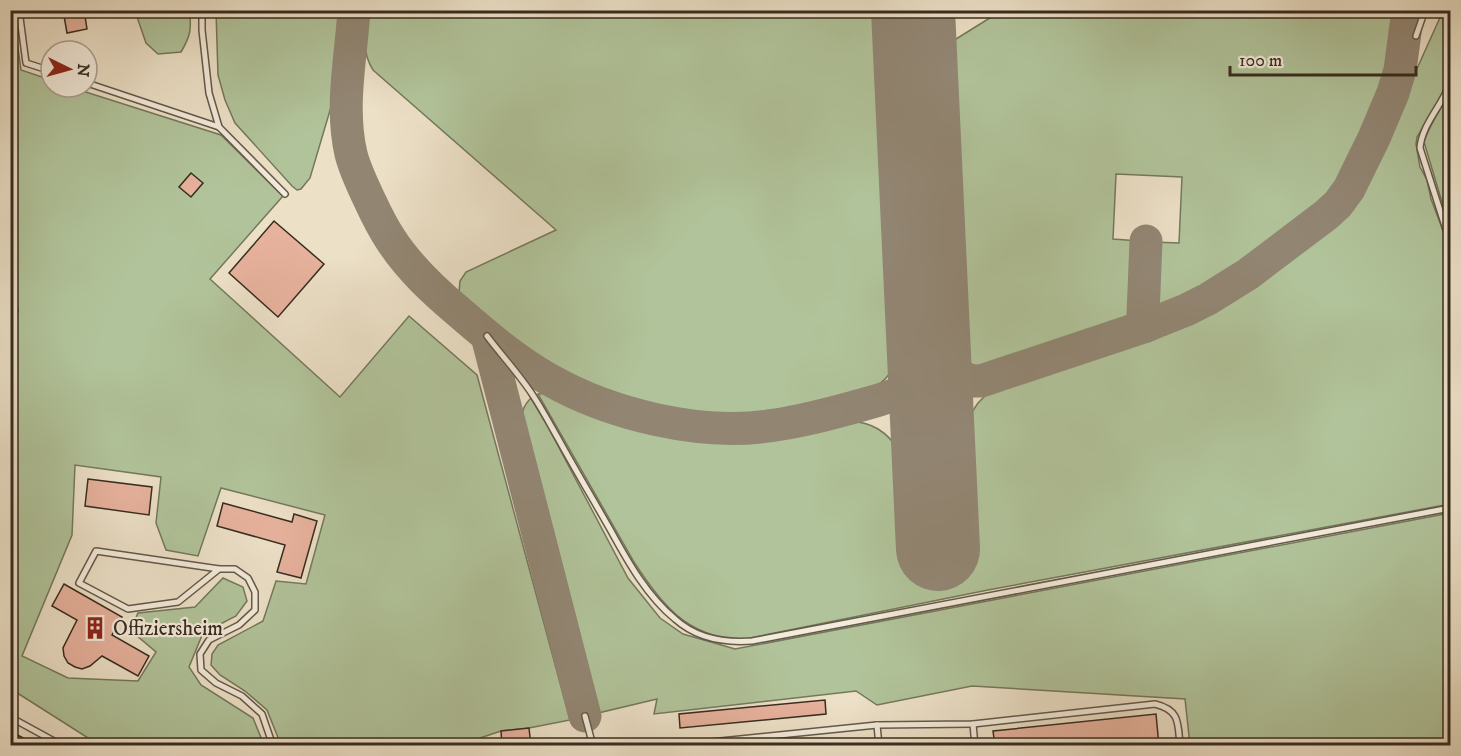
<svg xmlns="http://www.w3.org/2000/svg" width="1461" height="756" viewBox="0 0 1461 756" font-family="'IM FELL DW Pica',serif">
<rect width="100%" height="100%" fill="#ece0c7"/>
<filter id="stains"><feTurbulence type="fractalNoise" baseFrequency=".00333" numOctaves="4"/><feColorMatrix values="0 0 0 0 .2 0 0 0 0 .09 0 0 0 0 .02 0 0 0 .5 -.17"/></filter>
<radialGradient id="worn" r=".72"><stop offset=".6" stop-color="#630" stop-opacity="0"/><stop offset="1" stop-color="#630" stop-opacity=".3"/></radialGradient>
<!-- green -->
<g fill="#b1c39a" stroke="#74785c" stroke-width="1.5">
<path d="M 10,11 L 13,11 L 21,70 L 51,80 L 51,87 L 70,87 L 221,135 L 283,196 L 210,279 L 340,397 L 409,316 L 477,375 L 570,720 L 529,728 L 501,731 L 459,745 L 281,745 L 267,710 L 245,691 L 220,675 L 211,665 L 212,654 L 218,645 L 263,621 L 276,581 L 306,584 L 325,515 L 221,488 L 198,556 L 166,550 L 156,523 L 161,477 L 75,465 L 72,535 L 22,656 L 68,678 L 138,681 L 156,652 L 130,630 L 138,613 L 195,607 L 223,578 L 243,587 L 247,601 L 236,616 L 203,633 L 189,667 L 201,685 L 253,718 L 264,745 L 99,745 L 11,689 Z"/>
<path d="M 135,11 L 190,11 C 191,30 191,35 181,52 L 158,54 L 146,43 Z"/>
<path d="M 216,11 L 342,11 L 331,107 L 310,178 L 301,189 L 297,190 L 292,186 L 235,123 L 225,100 L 218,75 Z"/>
<path d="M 365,11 L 879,11 L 895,360 C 894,364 893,369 890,373 C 877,393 847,397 825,403 C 741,426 664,418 584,384 C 559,374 536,357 514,341 C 495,326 474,312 459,293 L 460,281 L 466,272 L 556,230 L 373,70 C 361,51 365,32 365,11 Z"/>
<path d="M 1001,11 L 1001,10 L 1395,11 L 1388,69 L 1377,102 L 1345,171 L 1328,197 L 1230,273 L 1161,308 L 1156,306 L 1153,302 L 1154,242 L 1179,243 L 1182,177 L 1116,174 L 1113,239 L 1139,241 C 1138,269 1140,293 1131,319 L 988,368 C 978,368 971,365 963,358 L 948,44 Z"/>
<path d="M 1443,11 L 1450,11 L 1450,74 L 1444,93 L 1417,137 L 1416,144 L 1420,167 L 1427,180 L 1431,199 L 1450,249 L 1450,347 L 1449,351 L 1450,361 L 1450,504 L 988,590 L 740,640 C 686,636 661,604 634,562 L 538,394 C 554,391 570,402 584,408 C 632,428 680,436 731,437 C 752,438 774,436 794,433 C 822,428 851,412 878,429 C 888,435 894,442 899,452 L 905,557 L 972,553 L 967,432 L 970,415 L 978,403 L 987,394 L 998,387 L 1148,338 L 1214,309 L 1288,258 L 1333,224 L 1358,195 L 1369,175 Z"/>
<path d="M 1450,90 L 1450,229 L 1424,142 C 1429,125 1443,106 1450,90 Z"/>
<path d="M 531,398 L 547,425 L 628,578 L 660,618 L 683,634 L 735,649 L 1450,513 L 1450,745 L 1190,745 L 1185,699 L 972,686 L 877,705 L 856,691 L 654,714 L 657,699 L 598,713 L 522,423 C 521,413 523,406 531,398 Z"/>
</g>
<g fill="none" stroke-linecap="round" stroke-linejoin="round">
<!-- taxiway -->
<g stroke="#928673" stroke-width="33">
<path d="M 354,10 C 351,58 340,107 351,154 C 355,170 363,186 370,201 C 376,214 383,228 391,240 C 409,268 434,291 459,312 C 488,337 517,362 550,380 C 610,414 699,436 768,426 C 795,423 821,416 847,409 C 892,396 923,395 928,340"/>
<path d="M 1146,326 L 1143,315 L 1146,241"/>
<path d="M 487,336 L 585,716"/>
<path d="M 928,340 C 930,347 932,356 935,363 C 943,381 964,381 981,381 L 1146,326 L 1186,310 L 1208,299 L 1248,274 L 1326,215 L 1338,204 L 1349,189 L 1374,138 L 1393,93 L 1400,70 L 1408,10"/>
</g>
<!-- runway -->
<path stroke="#928673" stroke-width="84" d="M 913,10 L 938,549"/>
</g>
<!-- building -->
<g fill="#e7b29d" stroke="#372c1f" stroke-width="1.5">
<path d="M 63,10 L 84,10 L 87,29 L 67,33 Z"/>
<path d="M 191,173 L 203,183 L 191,197 L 179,187 Z"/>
<path d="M 274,221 L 324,264 L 278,317 L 229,273 Z"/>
<path d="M 88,479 L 152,487 L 149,515 L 85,506 Z"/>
<path d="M 223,503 L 292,522 L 294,514 L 317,521 L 301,578 L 277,572 L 285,545 L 217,526 Z"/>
<path d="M 64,584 L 122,617 L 112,635 L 149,656 L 138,676 L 102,656 L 90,666 L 82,669 L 75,667 L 68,663 L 64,656 L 63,648 L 77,620 L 52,606 Z"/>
<path d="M 825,700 L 826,714 L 680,728 L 679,714 Z"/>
<path d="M 1156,714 L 1159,746 L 995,746 L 993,731 Z"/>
<path d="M 529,728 L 531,746 L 502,746 L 501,731 Z"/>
<path d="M 10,731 L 38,746 L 10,746 Z"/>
</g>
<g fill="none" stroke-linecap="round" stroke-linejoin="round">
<!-- lane casing -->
<g stroke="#645949" stroke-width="8">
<g id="lane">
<path d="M 19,10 L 26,63 L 51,71"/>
<path d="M 202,10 L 202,30 L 209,93 L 219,127 L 285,194"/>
<path d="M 1416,36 L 1425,10"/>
<path d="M 87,83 L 219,127"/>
<path d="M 1450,83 C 1442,106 1422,124 1420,148 L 1450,242"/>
<path d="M 10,288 L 15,311 L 10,320"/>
<path d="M 487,336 C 502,356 520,375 534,397 C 543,411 551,426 559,440 C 576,471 594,501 611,531 C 628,562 647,596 675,619 C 696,638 724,643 752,641 L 1450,508"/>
<path d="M 219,569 L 178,602 L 128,609 L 79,583 L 96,551 L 219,569 L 235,569 L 248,578 L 255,592 L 255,610 L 239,625 L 209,640 L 200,654 L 201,670 L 216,683 L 242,696 L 262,714 L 273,746"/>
<path d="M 585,716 L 593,746"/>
<path d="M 10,717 L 63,746"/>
<path d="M 973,724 L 975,746"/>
<path d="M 877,725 L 879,746"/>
<path d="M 672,746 L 877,725 L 973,724 L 1155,704 C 1180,710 1178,723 1180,746"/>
</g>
</g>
<!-- lane -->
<use href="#lane" stroke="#f3ebdb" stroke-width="5"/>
</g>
<!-- icons -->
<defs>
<g id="building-bare" transform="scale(1.8)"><path d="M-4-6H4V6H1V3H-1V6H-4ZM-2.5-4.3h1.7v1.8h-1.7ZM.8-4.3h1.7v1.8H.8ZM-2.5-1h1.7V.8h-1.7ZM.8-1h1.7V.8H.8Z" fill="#8f2418" stroke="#f3ebdb" stroke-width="2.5" paint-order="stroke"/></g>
</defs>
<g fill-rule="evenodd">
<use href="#building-bare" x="95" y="628"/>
</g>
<g text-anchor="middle" stroke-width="4.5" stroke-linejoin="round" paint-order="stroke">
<!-- poi labels -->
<g font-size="21" fill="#372c1f" stroke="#f3ebdb" text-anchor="start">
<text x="113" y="635">Offiziersheim</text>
</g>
</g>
<!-- margin -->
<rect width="1461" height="756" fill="none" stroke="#ece0c7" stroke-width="36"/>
<rect x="12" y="12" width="1437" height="732" fill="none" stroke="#372c1f" stroke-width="3"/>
<rect x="18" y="18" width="1425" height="720" fill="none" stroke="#372c1f" stroke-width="1.5"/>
<!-- north arrow -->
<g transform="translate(69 69) rotate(95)"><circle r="28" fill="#f3ebdb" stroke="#a89f90" stroke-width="1.5"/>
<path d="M0-4.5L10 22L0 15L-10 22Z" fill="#8f2418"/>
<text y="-9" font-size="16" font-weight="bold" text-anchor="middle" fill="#372c1f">N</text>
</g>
<!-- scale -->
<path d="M1230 66v9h186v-9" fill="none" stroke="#372c1f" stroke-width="3"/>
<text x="1239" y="66" font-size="18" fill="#372c1f" stroke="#f3ebdb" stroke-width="4.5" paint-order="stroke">100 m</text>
<rect width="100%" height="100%" filter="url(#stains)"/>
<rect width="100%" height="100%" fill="url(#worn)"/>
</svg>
